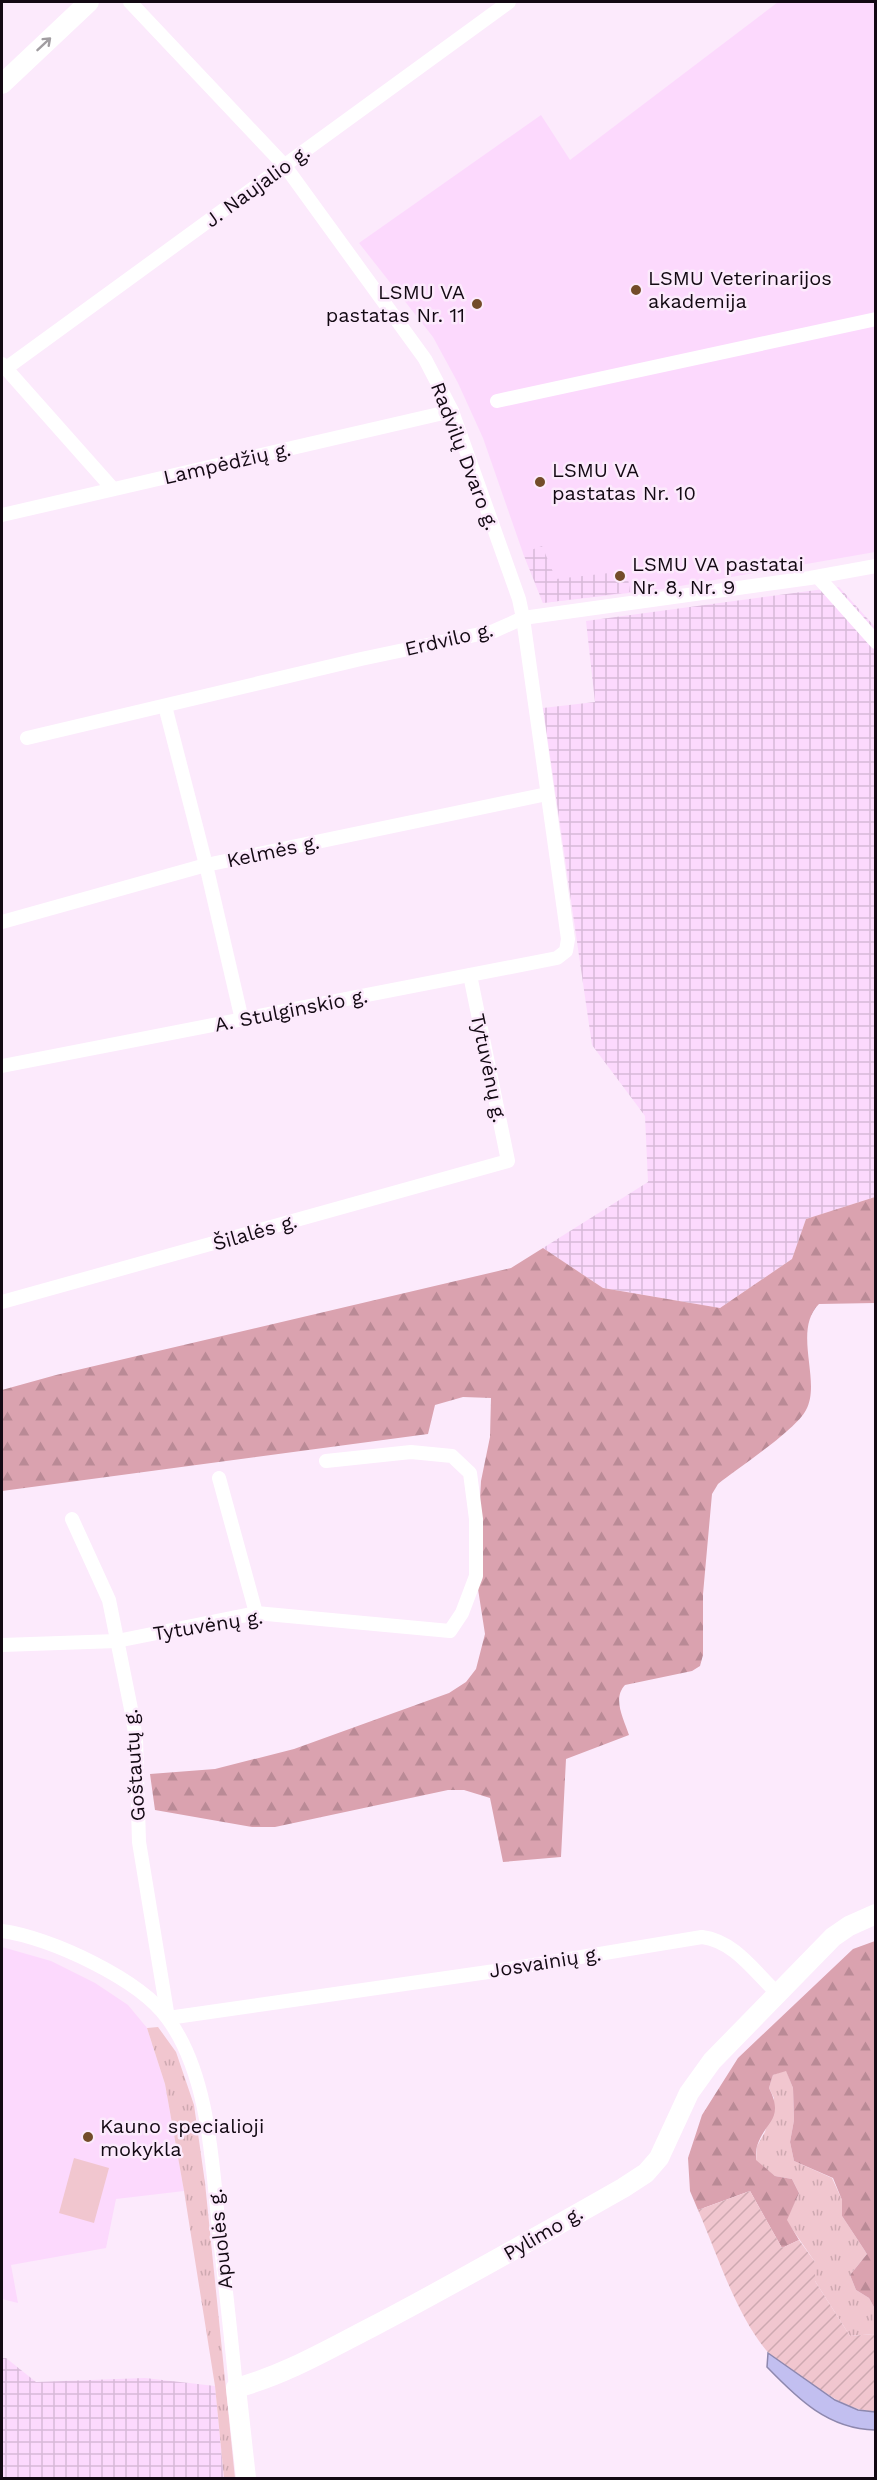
<svg xmlns="http://www.w3.org/2000/svg" width="877" height="2480" viewBox="0 0 877 2480" font-family="'Work Sans',sans-serif">
<defs>
<pattern id="industrial-grid" width="8" height="8" patternUnits="userSpaceOnUse" patternTransform="scale(1.5)"><rect width="8" height="8" fill="#fcd9fd"/><path d="M0 4h8M4 0v8" fill="none" stroke="#d7b9d8"/></pattern>
<pattern id="grass-tufts" width="24" height="20" patternUnits="userSpaceOnUse" patternTransform="scale(1.5)"><rect width="24" height="20" fill="#f1c6cf"/><path d="M3 7l-1-3M5 7V3M7 7l1-3M15 17l-1-3M17 17v-4M19 17l1-3" fill="none" stroke="#cea9b1"/></pattern>
<pattern id="forest-firs" width="22" height="20" patternUnits="userSpaceOnUse" patternTransform="scale(1.5)"><rect width="22" height="20" fill="#daa2af"/><path d="M5 1l3.5 6h-7zM16 11l3.5 6h-7z" fill="#ba8a96"/></pattern>
<pattern id="garden-furrows" width="10" height="10" patternUnits="userSpaceOnUse" patternTransform="scale(1.5)"><rect width="10" height="10" fill="#f1c6cf"/><path d="M-1 1l2-2M0 10L10 0M9 11l2-2" fill="none" stroke="#cea9b1"/></pattern>
</defs>
<rect width="100%" height="100%" fill="#fceafc"/>
<!-- built -->
<g fill="#fcd9fd">
<path d="M 778,2 L 875,2 L 875,552 L 663,589 L 543,603 L 523,553 L 483,438 L 458,383 L 433,337 L 359,243 L 541,115 L 570,160 Z"/>
<path d="M 2,1947 L 51,1961 L 95,1983 L 128,2005 L 147,2028 L 165,2084 L 184,2191 L 116,2199 L 106,2248 L 11,2265 L 18,2303 L 2,2299 Z"/>
</g>
<!-- industrial -->
<g fill="url(#industrial-grid)">
<path d="M 542,546 L 556,579 L 627,571 L 630,592 L 543,603 L 523,553 Z"/>
<path d="M 839,587 L 875,627 L 875,1197 L 806,1219 L 792,1259 L 720,1308 L 603,1288 L 543,1248 L 648,1182 L 645,1116 L 592,1045 L 543,708 L 595,702 L 586,621 Z"/>
<path d="M 2,2358 L 6,2358 L 36,2382 L 145,2378 L 215,2386 L 224,2478 L 2,2478 Z"/>
</g>
<!-- grass -->
<g fill="url(#grass-tufts)">
<path d="M 158,2027 L 176,2052 L 194,2105 L 205,2183 L 235,2478 L 224,2478 L 215,2386 L 184,2191 L 165,2084 L 147,2028 Z"/>
<path d="M 786,2070 L 793,2088 L 794,2120 L 790,2142 L 794,2161 L 832,2178 L 842,2200 L 842,2216 L 867,2254 L 850,2275 L 856,2290 L 869,2298 L 875,2309 L 875,2334 L 850,2336 L 815,2281 L 815,2262 L 786,2220 L 799,2193 L 792,2179 L 775,2176 L 756,2161 L 757,2146 L 765,2132 L 774,2098 L 769,2088 L 773,2075 Z"/>
</g>
<!-- forest -->
<g fill="url(#forest-firs)">
<path d="M 875,1197 L 875,1303 L 819,1304 C 792,1331 822,1381 806,1410 C 796,1430 738,1468 718,1484 L 712,1494 L 703,1594 L 703,1655 L 700,1666 L 692,1671 L 625,1685 C 612,1699 624,1719 629,1735 L 566,1759 L 561,1857 L 503,1862 L 490,1798 L 464,1790 L 448,1790 L 275,1827 L 252,1827 L 155,1810 L 150,1774 L 215,1769 L 294,1749 L 449,1693 L 466,1682 L 476,1669 L 485,1634 L 476,1576 L 481,1481 L 490,1437 L 491,1398 L 463,1397 L 435,1405 L 428,1434 L 2,1491 L 2,1390 L 56,1375 L 511,1268 L 543,1248 L 603,1288 L 720,1308 L 792,1259 L 806,1219 Z"/>
<path d="M 875,1941 L 875,2309 L 869,2298 L 856,2290 L 850,2275 L 867,2254 L 842,2216 L 842,2200 L 833,2178 L 794,2161 L 790,2142 L 794,2120 L 793,2088 L 786,2071 L 773,2075 L 769,2088 C 785,2120 765,2121 757,2146 C 756,2150 756,2156 756,2160 L 775,2176 L 792,2179 L 799,2193 L 787,2220 L 799,2240 L 782,2248 L 750,2191 L 698,2210 L 690,2191 L 688,2158 L 702,2115 L 738,2058 L 853,1949 Z"/>
</g>
<!-- garden -->
<path fill="url(#garden-furrows)" d="M 750,2191 L 782,2248 L 799,2240 L 815,2262 L 815,2281 L 850,2336 L 875,2334 L 875,2412 C 851,2410 834,2399 814,2385 C 803,2378 773,2359 766,2350 C 735,2312 718,2256 698,2210 Z"/>
<!-- pitch -->
<path fill="#f1c6cf" d="M 74,2158 L 109,2168 L 94,2223 L 59,2213 Z"/>
<!-- water -->
<path fill="#c2bff0" stroke="#8e88ae" stroke-width="1.5" d="M 768,2353 L 835,2400 L 858,2410 L 875,2412 L 875,2430 C 828,2429 798,2399 767,2367 Z"/>
<g fill="none" stroke-linecap="round" stroke-linejoin="round">
<!-- street -->
<g stroke="#fff" stroke-width="14">
<path d="M 2,364 L 113,489"/>
<path d="M 5,369 L 509,2"/>
<path d="M 497,401 L 876,319"/>
<path d="M 2,515 L 452,411"/>
<path d="M 818,577 L 876,642"/>
<path d="M 165,706 L 206,865 L 242,1020"/>
<path d="M 27,738 L 361,659 L 494,631 L 523,618 L 810,578 L 876,566"/>
<path d="M 2,922 L 206,865 L 547,794"/>
<path d="M 2,1066 L 557,958 L 566,951 L 568,939 L 523,618 L 519,599 L 452,411 L 425,359 L 285,166 L 130,2"/>
<path d="M 2,1302 L 508,1161 L 470,975"/>
<path d="M 219,1478 L 256,1613"/>
<path d="M 72,1519 L 109,1600 L 131,1709 L 136,1739 L 139,1842 L 168,2018 L 502,1970 L 702,1937 C 734,1941 754,1971 776,1992"/>
<path d="M 2,1645 L 117,1641 L 256,1613 L 450,1631 L 462,1613 L 476,1576 L 476,1519 L 470,1473 L 452,1456 L 411,1452 L 326,1461"/>
<path d="M 2,1931 C 49,1937 140,1979 168,2019 C 209,2075 212,2162 219,2229 C 225,2282 231,2335 236,2388"/>
</g>
<!-- secondary -->
<g stroke="#fff" stroke-width="20">
<path d="M 2,84 L 89,2"/>
<path d="M 246,2478 L 236,2388 C 285,2375 329,2349 374,2326 C 458,2282 540,2235 623,2188 L 646,2173 L 659,2158 L 689,2093 L 712,2061 L 833,1937 L 849,1926 L 876,1914"/>
</g>
</g>
<!-- one-way arrows -->
<defs><path id="oneway-shaft" d="M-6 0H5M1.5-3L5.5 0L1.5 3" fill="none" stroke-width="1.6" stroke-linecap="round" stroke-linejoin="round" transform="scale(1.5)"/></defs>
<use stroke="#a19da1" href="#oneway-shaft" transform="translate(44 44) rotate(-43)"/>
<!-- markers -->
<g fill="#734c29" stroke="#fceafc" stroke-width="2">
<circle cx="636" cy="290" r="6"/>
<circle cx="477" cy="304" r="6"/>
<circle cx="540" cy="482" r="6"/>
<circle cx="620" cy="576" r="6"/>
<circle cx="88" cy="2137" r="6"/>
</g>
<g text-anchor="middle" stroke-width="5" stroke-linejoin="round" paint-order="stroke">
<!-- street labels -->
<g font-size="20" fill="#130913" stroke="#fceafc">
<text transform="translate(257 186) rotate(-36)" y="7">J. Naujalio g.</text>
<text transform="translate(465 456) rotate(69)" y="7">Radvilų Dvaro g.</text>
<text transform="translate(227 463) rotate(-13)" y="7">Lampėdžių g.</text>
<text transform="translate(449 639) rotate(-13)" y="7">Erdvilo g.</text>
<text transform="translate(273 851) rotate(-12)" y="7">Kelmės g.</text>
<text transform="translate(291 1010) rotate(-11)" y="7">A. Stulginskio g.</text>
<text transform="translate(489 1068) rotate(78)" y="7">Tytuvėnų g.</text>
<text transform="translate(255 1232) rotate(-16)" y="7">Šilalės g.</text>
<text transform="translate(208 1625) rotate(-9)" y="7">Tytuvėnų g.</text>
<text transform="translate(134 1765) rotate(-94)" y="7">Goštautų g.</text>
<text transform="translate(545 1962) rotate(-9)" y="7">Josvainių g.</text>
<text transform="translate(543 2233) rotate(-30)" y="7">Pylimo g.</text>
<text transform="translate(220 2239) rotate(-96)" y="7">Apuolės g.</text>
</g>
<!-- poi labels -->
<g font-size="20" fill="#130913" stroke="#fceafc" text-anchor="start">
<text x="648" y="285">LSMU Veterinarijos<tspan x="648" dy="23">akademija</tspan></text>
<text x="465" y="299" text-anchor="end">LSMU VA<tspan x="465" dy="23">pastatas Nr. 11</tspan></text>
<text x="552" y="477">LSMU VA<tspan x="552" dy="23">pastatas Nr. 10</tspan></text>
<text x="632" y="571">LSMU VA pastatai<tspan x="632" dy="23">Nr. 8, Nr. 9</tspan></text>
<text x="100" y="2133">Kauno specialioji<tspan x="100" dy="23">mokykla</tspan></text>
</g>
</g>
<!-- border -->
<rect width="877" height="2480" fill="none" stroke="#130913" stroke-width="6"/>
</svg>
